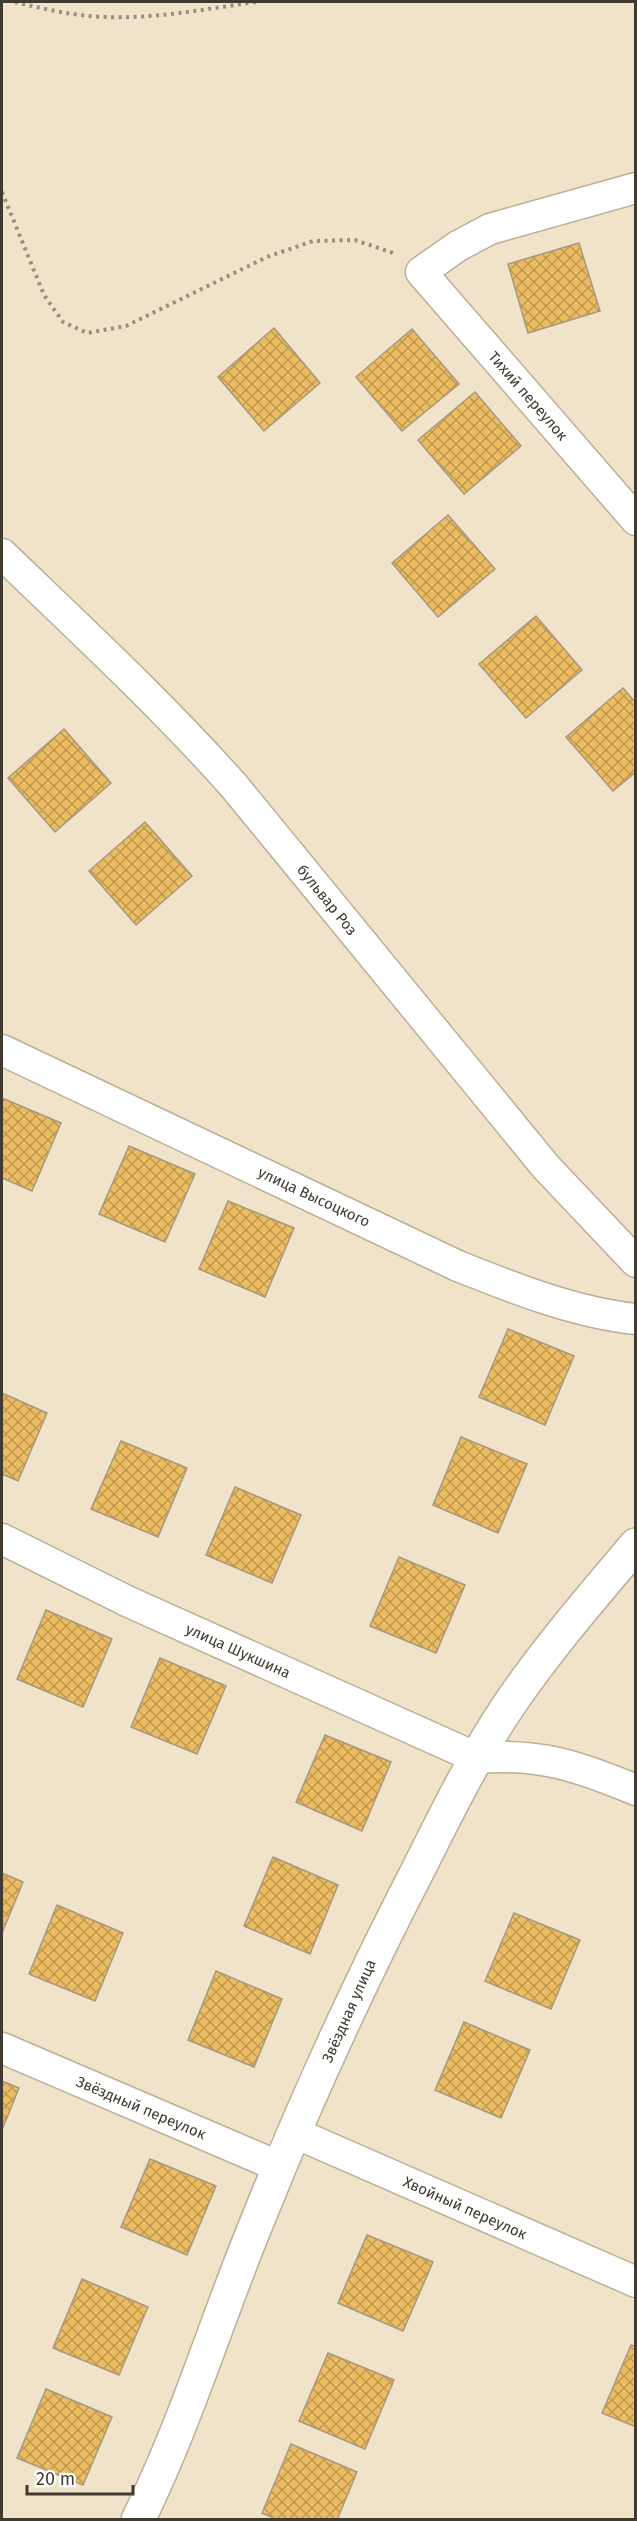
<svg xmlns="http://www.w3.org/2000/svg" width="637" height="2521" viewBox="0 0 637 2521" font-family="'Fira Sans',sans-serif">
<defs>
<pattern id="building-cross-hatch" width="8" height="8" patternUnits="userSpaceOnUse" patternTransform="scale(1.5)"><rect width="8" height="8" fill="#ebbc61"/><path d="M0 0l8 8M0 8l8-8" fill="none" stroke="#c09a50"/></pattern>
</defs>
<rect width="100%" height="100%" fill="#f1e3ca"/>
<!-- building -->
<g fill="url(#building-cross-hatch)" stroke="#a69982" stroke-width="1.5">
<path d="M 579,243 L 600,311 L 528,333 L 508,264 Z"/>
<path d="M 274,328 L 320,383 L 264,431 L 218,377 Z"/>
<path d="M 412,329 L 459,384 L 402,431 L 356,377 Z"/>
<path d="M 475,392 L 521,446 L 464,494 L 418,440 Z"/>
<path d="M 448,515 L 495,569 L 438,617 L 392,563 Z"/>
<path d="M 536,616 L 582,670 L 526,718 L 479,664 Z"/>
<path d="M 623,688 L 636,703 L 636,772 L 613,791 L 566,737 Z"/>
<path d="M 64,729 L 111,783 L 55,832 L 8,778 Z"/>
<path d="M 145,822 L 192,876 L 136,925 L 89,871 Z"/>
<path d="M 2,1098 L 61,1123 L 32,1191 L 2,1178 Z"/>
<path d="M 129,1146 L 195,1174 L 165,1242 L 99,1214 Z"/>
<path d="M 228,1201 L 294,1228 L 265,1297 L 199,1269 Z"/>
<path d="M 508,1329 L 574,1356 L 545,1425 L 479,1397 Z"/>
<path d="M 2,1393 L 47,1413 L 18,1481 L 2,1474 Z"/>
<path d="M 461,1437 L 527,1464 L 498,1533 L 433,1505 Z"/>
<path d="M 121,1441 L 187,1468 L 158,1537 L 91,1509 Z"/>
<path d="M 235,1487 L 301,1515 L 272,1583 L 206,1555 Z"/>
<path d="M 399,1557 L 465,1585 L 436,1653 L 370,1626 Z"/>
<path d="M 46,1610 L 112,1639 L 83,1707 L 17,1679 Z"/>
<path d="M 160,1658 L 226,1686 L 197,1754 L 131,1727 Z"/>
<path d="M 325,1735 L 391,1762 L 362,1831 L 296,1802 Z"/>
<path d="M 273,1857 L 338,1885 L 310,1954 L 244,1926 Z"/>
<path d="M 2,1873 L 23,1882 L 2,1933 Z"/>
<path d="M 57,1905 L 123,1933 L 95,2001 L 29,1974 Z"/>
<path d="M 514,1913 L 580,1940 L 551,2009 L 485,1981 Z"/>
<path d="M 216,1971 L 282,1999 L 254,2067 L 188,2040 Z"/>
<path d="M 464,2022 L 530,2050 L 501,2118 L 435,2090 Z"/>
<path d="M 2,2081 L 19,2088 L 2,2130 Z"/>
<path d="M 150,2159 L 216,2186 L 187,2255 L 121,2227 Z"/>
<path d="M 367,2235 L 433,2262 L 403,2331 L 338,2303 Z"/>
<path d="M 82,2279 L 148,2307 L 119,2375 L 53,2348 Z"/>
<path d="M 631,2345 L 636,2346 L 636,2427 L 602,2413 Z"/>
<path d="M 328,2353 L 394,2380 L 365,2449 L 299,2421 Z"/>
<path d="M 46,2389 L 112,2417 L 83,2485 L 17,2458 Z"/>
<path d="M 291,2444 L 357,2472 L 337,2520 L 278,2520 L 262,2513 Z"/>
</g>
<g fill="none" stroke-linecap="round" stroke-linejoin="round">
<!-- minor casing -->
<g stroke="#bcaf96" stroke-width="33">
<g id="minor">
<path d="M 636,188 L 490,229 L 458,246 L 421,272 L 636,520"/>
<path d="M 2,554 C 81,630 161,704 234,786 L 546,1167 L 636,1262"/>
<path d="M 2,1050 L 458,1266 C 513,1288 576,1313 636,1319"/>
<path d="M 2,1539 L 129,1602 L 477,1758 C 540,1753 578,1766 636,1790"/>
<path d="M 2,2048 L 280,2167"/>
<path d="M 295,2133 L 636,2282"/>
</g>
</g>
<!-- tertiary casing -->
<g stroke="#bcaf96" stroke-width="36">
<path id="tertiary" d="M 138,2520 C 186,2423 216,2321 257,2222 C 305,2102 359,1984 418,1870 C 446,1814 474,1757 509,1705 C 547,1649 592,1597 636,1545"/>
</g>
<!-- path -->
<g stroke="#998f7d" stroke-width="4" stroke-dasharray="3 4.5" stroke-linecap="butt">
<path d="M 15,2 C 44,9 74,16 105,17 C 155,19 206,9 256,2"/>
<path d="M 2,192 L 44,295 L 63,322 L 87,333 L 126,326 L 267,257 L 313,241 L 355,240 L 396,254"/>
</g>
<!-- minor -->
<use href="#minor" stroke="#fff" stroke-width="30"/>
<!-- tertiary -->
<use href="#tertiary" stroke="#fff" stroke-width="33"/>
</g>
<g text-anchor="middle" stroke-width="4.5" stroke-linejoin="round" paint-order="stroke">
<!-- street labels -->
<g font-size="15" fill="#403a30" stroke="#fff">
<text transform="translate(528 396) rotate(49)" y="5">Тихий переулок</text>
<text transform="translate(327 900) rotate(51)" y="5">бульвар Роз</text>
<text transform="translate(314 1197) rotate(25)" y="5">улица Высоцкого</text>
<text transform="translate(238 1651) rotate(24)" y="5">улица Шукшина</text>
<text transform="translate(349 2011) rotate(-66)" y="5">Звёздная улица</text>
<text transform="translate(141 2108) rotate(23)" y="5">Звёздный переулок</text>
<text transform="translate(465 2208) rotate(24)" y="5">Хвойный переулок</text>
</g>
</g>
<!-- border -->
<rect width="637" height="2521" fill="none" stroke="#403a30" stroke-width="6"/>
<!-- scale -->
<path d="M27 2485v9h106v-9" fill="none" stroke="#403a30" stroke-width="3"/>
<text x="36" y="2485" font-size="18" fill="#403a30" stroke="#ffffff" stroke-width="4.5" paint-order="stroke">20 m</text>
</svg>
